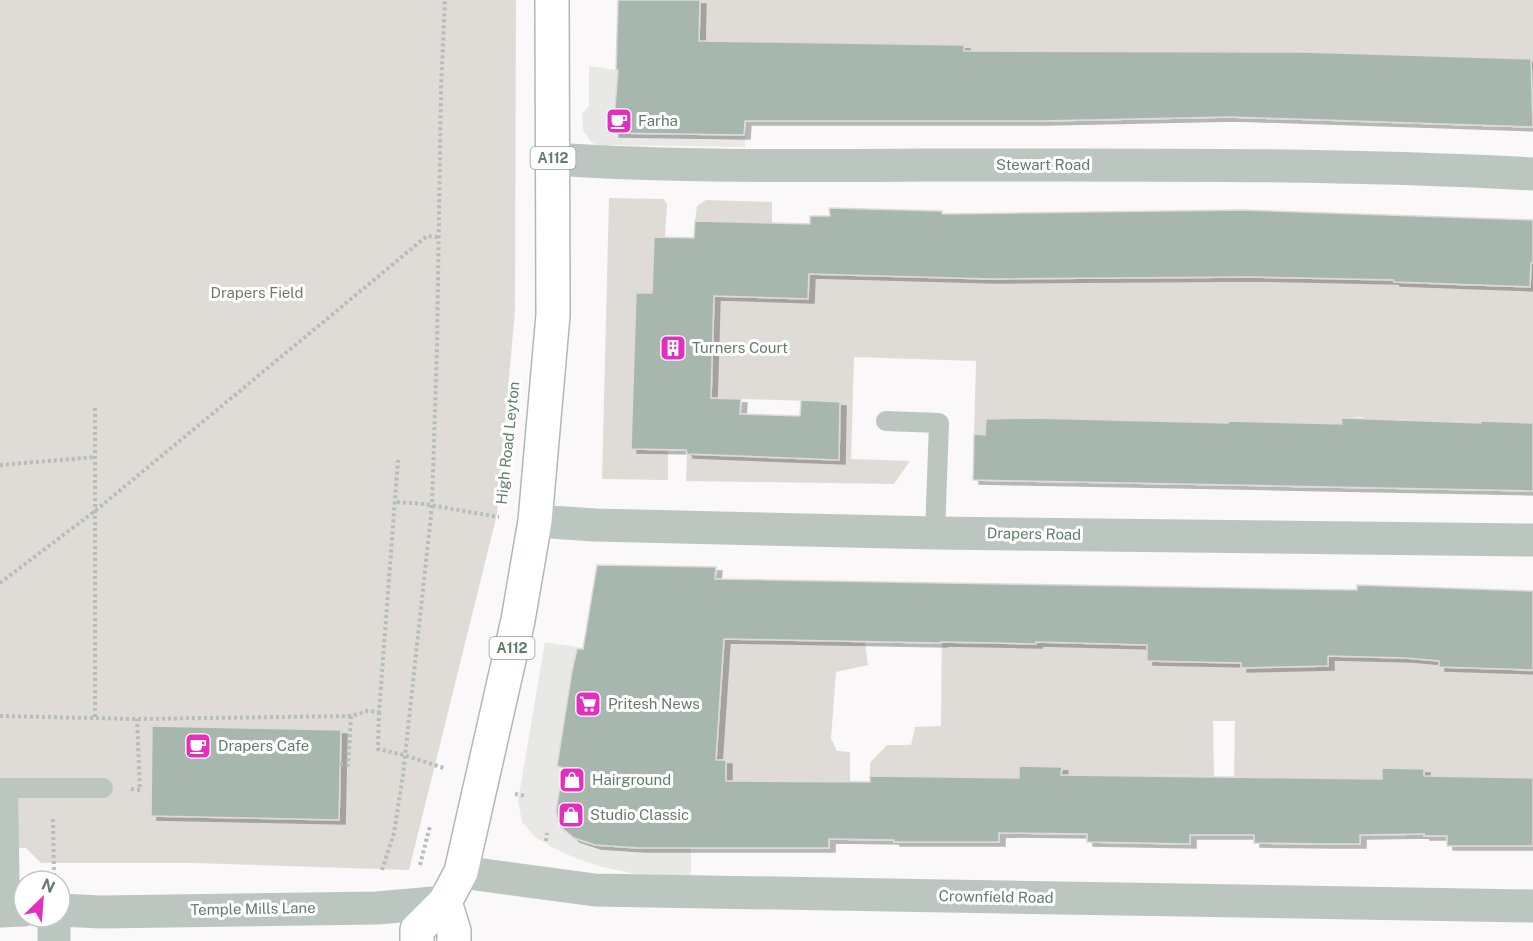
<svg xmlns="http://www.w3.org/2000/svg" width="1533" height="941" viewBox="0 0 1533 941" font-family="'Public Sans',sans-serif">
<defs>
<filter id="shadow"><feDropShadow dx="6" dy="4" stdDeviation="0" flood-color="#0004"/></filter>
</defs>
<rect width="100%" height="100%" fill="#faf8f8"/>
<!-- built -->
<g fill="#e8e9e7">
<path d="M 589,66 L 616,70 L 746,74 L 745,147 L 610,145 L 605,149 L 591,142 L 583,130 L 582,114 L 589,106 Z"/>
<path d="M 545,642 L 684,664 L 722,668 L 719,711 L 691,837 L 691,876 L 636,874 L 602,867 L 575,858 L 552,847 L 534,836 L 522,822 L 518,801 Z"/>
</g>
<!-- green -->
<g fill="#dfdcd7">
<path d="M 0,0 L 516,0 L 515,310 L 497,514 L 409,870 L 195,863 L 41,863 L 26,848 L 0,848 Z"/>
<path d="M 700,0 L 1533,0 L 1533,83 L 1530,83 L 1530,59 L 1498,58 L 1497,82 L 1479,58 L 1447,56 L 1446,80 L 1428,56 L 1396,55 L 1394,78 L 1375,54 L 1344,53 L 1325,75 L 1325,52 L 1294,51 L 1293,74 L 1274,52 L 1239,51 L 1239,72 L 1219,72 L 1218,51 L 1187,51 L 1168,72 L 1168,51 L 1134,52 L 1117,73 L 1117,51 L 1031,52 L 963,77 L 964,45 L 924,44 L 923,76 L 907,44 L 869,43 L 868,76 L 850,43 L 755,42 L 663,60 Z"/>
<path d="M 609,198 L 663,199 L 667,204 L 665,237 L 654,237 L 652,293 L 636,294 L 631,448 L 668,450 L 668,480 L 602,479 Z"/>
<path d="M 706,200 L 772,202 L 772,223 L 695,221 L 697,206 Z"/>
<path d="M 1237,254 L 1238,278 L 1252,277 L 1291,254 L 1291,279 L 1324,279 L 1325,256 L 1342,256 L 1342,280 L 1377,280 L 1378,258 L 1394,258 L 1394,282 L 1405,282 L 1444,259 L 1444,285 L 1477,286 L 1478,261 L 1498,262 L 1498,286 L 1530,287 L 1531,263 L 1533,263 L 1533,423 L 1524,423 L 1501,447 L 1501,421 L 1481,421 L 1480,445 L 1473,444 L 1473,422 L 1436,421 L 1435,444 L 1417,443 L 1417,420 L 1384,419 L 1383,442 L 1363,441 L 1363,417 L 1342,418 L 1342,424 L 1328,423 L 1327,441 L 1305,441 L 1305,423 L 1216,422 L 1215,439 L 1133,420 L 986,419 L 985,435 L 974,434 L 976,361 L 854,357 L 851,459 L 910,461 L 894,484 L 686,481 L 687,454 L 839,459 L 840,402 L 711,398 L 714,292 L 770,298 L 808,299 L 809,274 L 959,278 L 979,257 L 979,280 L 1014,279 L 1014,258 L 1034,258 L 1034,279 L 1070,279 L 1086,256 L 1086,279 L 1120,279 L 1120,256 L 1134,256 L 1135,278 L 1173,278 L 1189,255 L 1189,278 L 1221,277 Z"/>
<path d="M 942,614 L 1036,643 L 1051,643 L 1051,627 L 1147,644 L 1147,662 L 1174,662 L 1174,628 L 1184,629 L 1182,662 L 1216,662 L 1241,630 L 1241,668 L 1256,669 L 1257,646 L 1312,667 L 1328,666 L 1328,631 L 1440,630 L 1439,667 L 1474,668 L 1519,633 L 1518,671 L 1533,672 L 1533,778 L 1424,777 L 1424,769 L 1382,768 L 1382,779 L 1234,779 L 1235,721 L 1213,721 L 1214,776 L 1061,775 L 1061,767 L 1020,766 L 1019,778 L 870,776 L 870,763 L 887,745 L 911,745 L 915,727 L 941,726 Z"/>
<path d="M 714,639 L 865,642 L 868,665 L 836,672 L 831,738 L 837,751 L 850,752 L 850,782 L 726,781 L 725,760 L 701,760 Z"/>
</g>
<!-- building -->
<g fill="#a8b7ae" stroke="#dcdada" stroke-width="1.5" filter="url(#shadow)">
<path d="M 618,0 L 700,0 L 699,41 L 964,45 L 964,51 L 1303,52 L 1531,59 L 1533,127 L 1230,117 L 1041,121 L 745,121 L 744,135 L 613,133 L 618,70 L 616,70 Z"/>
<path d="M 829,208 L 942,211 L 942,214 L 1242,210 L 1533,220 L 1533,263 L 1531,263 L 1530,287 L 1394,282 L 1394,280 L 1252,277 L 990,279 L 809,274 L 808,299 L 714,296 L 711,398 L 741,399 L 740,414 L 800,416 L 801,400 L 840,402 L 839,460 L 687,454 L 686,450 L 631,449 L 636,293 L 652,293 L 654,237 L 694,238 L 695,221 L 810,224 L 810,216 L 830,216 Z"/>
<path d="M 1033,418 L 1228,423 L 1228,421 L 1342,424 L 1341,418 L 1481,423 L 1481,421 L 1533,423 L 1533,491 L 973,480 L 974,434 L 985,435 L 986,419 Z"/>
<path d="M 597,565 L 716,567 L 715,579 L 1357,590 L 1357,585 L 1533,591 L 1533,670 L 1439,667 L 1439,661 L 1406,658 L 1328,656 L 1328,666 L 1241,668 L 1241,663 L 1147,661 L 1147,645 L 1036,642 L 1036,644 L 941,642 L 941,643 L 724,639 L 716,760 L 726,760 L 726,781 L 870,782 L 870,776 L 1019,778 L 1019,766 L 1062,767 L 1061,775 L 1382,779 L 1382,768 L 1424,769 L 1424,776 L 1533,778 L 1533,846 L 1447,846 L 1447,836 L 1424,836 L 1424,834 L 1360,835 L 1360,844 L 1326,844 L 1254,843 L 1254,835 L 1190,835 L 1190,844 L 1087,842 L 1087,834 L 999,833 L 999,842 L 894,842 L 894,840 L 829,839 L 829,848 L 639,848 L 595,845 L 574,838 L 563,829 L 558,822 L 556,811 L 563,768 L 557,766 L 572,671 L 577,649 L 583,649 Z"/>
<path d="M 152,726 L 341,730 L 339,820 L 151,816 Z"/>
</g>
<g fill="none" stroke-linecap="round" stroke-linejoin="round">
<!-- primary casing -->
<g stroke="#aebab3" stroke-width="36">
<g id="primary">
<path d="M 445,902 L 454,931 L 454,941"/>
<path d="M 417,941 L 417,930 L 445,902 L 461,872 L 518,620 L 535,521 L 553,315 L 552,0"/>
</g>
</g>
<!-- path -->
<g stroke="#b5beb9" stroke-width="4" stroke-dasharray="3 3" stroke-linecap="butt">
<path d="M 0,465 L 95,457"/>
<path d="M 397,502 L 424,504 L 499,517"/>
<path d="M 0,583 L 95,511 L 427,236 L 438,237"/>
<path d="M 379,712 L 378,749 L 404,755 L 444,768"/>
<path d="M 0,716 L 137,719 L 351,716 L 367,711 L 379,712 L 398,460"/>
<path d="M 95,717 L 95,407"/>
<path d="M 340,764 L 348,765 L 351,716"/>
<path d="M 131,789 L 140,790 L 137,719"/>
<path d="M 515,794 L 526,796"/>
<path d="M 53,819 L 54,874"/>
<path d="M 546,841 L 547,833"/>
<path d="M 420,865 L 430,826"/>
<path d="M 382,870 L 394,833 L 403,775 L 432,506 L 437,346 L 441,88 L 445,0"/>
</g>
<!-- service -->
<g stroke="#bcc6c0" stroke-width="20">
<path d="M 886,421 L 939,423 L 935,533"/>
<path d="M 0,788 L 103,788"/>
<path d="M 8,788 L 10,910"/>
</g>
<!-- minor -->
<g stroke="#bcc6c0" stroke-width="33">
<path d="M 553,159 C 676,167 799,166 922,165 C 1126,165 1329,163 1533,174"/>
<path d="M 535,521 L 595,525 L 935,533 L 1533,540"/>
<path d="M 0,911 L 24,910"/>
</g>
<!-- tertiary -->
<g stroke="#bcc6c0" stroke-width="33">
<path d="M 461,872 L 595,890 L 1533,906"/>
<path d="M 60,910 L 101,912 L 377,908 L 445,902"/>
<path d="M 54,941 L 54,917"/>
</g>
<!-- primary -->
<use href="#primary" stroke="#fff" stroke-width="33"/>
</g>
<!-- icons -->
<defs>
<g id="cafe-square" transform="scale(1.35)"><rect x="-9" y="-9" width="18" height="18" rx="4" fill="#e32ebe" stroke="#fff"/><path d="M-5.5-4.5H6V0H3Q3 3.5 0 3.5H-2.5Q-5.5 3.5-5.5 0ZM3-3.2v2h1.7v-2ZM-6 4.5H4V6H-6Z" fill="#fff"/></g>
<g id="building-square" transform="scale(1.35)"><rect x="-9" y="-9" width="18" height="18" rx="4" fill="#e32ebe" stroke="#fff"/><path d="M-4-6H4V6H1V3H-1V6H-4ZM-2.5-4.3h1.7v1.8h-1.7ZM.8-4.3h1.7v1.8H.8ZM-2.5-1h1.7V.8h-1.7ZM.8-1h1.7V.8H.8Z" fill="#fff"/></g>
<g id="supermarket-square" transform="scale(1.35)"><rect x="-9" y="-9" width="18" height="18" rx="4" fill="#e32ebe" stroke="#fff"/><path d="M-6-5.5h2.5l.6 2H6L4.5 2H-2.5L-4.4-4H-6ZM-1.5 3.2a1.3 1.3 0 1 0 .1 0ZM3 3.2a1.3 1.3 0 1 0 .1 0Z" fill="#fff"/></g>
<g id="shop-square" transform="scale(1.35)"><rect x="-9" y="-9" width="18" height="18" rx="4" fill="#e32ebe" stroke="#fff"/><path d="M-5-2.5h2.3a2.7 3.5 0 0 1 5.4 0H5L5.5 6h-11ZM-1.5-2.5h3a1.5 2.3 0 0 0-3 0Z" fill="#fff"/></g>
</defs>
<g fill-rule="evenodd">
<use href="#cafe-square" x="619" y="121"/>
<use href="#building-square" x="673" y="348"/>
<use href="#supermarket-square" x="588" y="704"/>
<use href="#cafe-square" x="198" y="746"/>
<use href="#shop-square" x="572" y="780"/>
<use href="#shop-square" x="571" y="815"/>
</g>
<g text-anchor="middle" stroke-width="6" stroke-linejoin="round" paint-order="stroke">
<!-- shield labels -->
<g fill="#fff" stroke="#90a498" stroke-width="1.5">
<rect x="530.5" y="147" width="45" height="22" rx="4.5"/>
<rect x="489.5" y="637" width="45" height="22" rx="4.5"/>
</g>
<g font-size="14" font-weight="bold" fill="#607d6c">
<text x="553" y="163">A112</text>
<text x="512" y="653">A112</text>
</g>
<!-- poi labels -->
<g font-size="15" fill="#607d6c" stroke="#fff" text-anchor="start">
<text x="638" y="126">Farha</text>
<text x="692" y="353">Turners Court</text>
<text x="608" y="709">Pritesh News</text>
<text x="218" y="751">Drapers Cafe</text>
<text x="592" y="785">Hairground</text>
<text x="590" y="820">Studio Classic</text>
</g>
<!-- street labels -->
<g font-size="15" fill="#607d6c" stroke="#fff">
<text x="1043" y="170">Stewart Road</text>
<text transform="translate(508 443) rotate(-84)" y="5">High Road Leyton</text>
<text transform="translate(1034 534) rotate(1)" y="5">Drapers Road</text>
<text transform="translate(996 897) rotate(1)" y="5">Crownfield Road</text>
<text transform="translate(253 909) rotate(-1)" y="5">Temple Mills Lane</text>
</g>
<!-- park labels -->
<g font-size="15" fill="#7a7564" stroke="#fff">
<text x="257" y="298">Drapers Field</text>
</g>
</g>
<!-- north arrow -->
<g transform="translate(42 899) rotate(25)"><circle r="28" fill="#ffffff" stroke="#bfcbc4" stroke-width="1.5"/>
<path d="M0-4.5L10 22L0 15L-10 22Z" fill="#e32ebe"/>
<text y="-9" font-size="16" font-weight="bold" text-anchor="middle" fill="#607d6c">N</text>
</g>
</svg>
